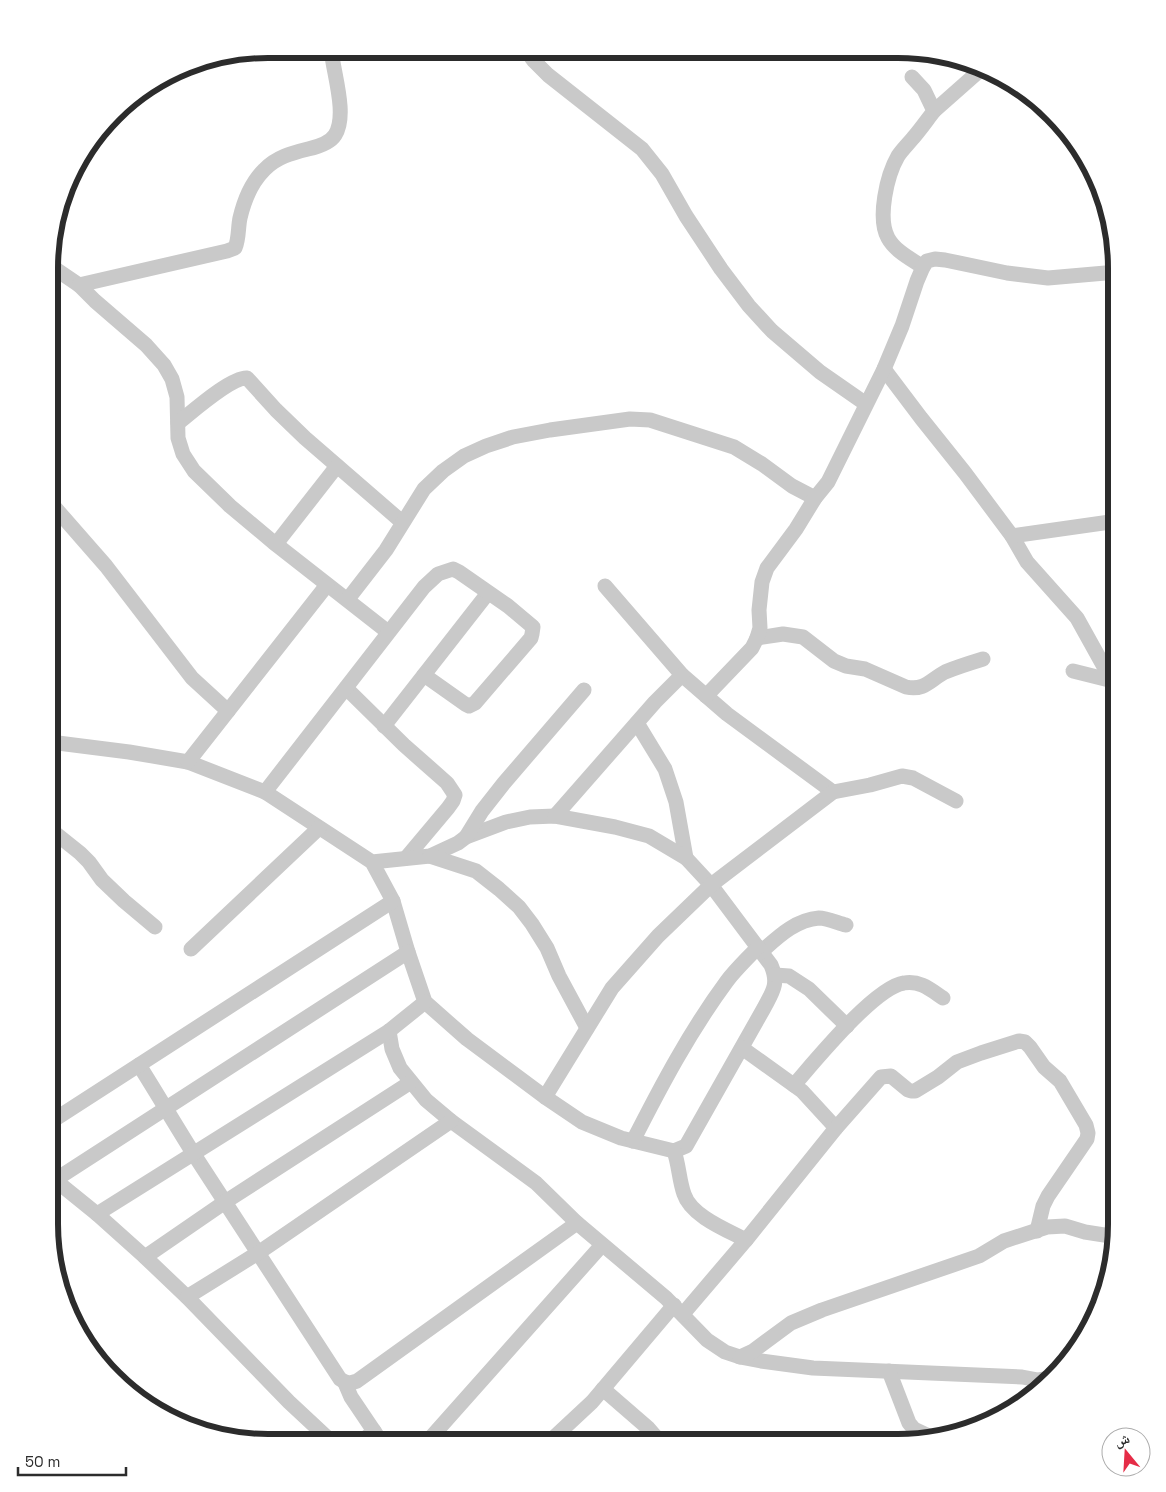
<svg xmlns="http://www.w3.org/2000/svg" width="1166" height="1492" viewBox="0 0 1166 1492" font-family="'Space Grotesk','Noto Naskh Arabic',sans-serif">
<rect width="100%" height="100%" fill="#fff"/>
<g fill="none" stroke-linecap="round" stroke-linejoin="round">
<!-- street -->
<g stroke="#c9c9c9" stroke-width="15">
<path d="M 526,50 L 534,61 L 548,75 L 642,149 L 662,174 L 686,216 L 721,269 L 749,306 L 772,331 L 820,372 L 866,404"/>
<path d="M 912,77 L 924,90 L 934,111 C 927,120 920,130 913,138 C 908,144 902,150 898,156 C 887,175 877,218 888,238 C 895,251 911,259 923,267"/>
<path d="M 934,111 L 977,73"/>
<path d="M 51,266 L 79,285 L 227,251 L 235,248 C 239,239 238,227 240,218 C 244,201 251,183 264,170 C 276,157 292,153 308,149 C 317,147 330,143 335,135 C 348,115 333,72 331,49"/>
<path d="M 79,285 L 95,301 L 146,345 L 164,365 L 172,379 L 177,397 L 178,438 L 183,454 L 194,471 L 230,506 L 273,542 L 388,632"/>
<path d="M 884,369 L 921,418 L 965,473 L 1012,536 L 1027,562 L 1077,618 L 1112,681"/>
<path d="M 178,423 C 192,412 231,377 247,378 L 276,410 L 305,438 L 402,522"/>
<path d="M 50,502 L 106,566 L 192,678 L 228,711"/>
<path d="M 1012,536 L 1117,521"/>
<path d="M 276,544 L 337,466"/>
<path d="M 605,586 L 682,675 L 727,714 L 833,792"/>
<path d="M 348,599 L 386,550 L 424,489 L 443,471 L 464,456 L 486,446 L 513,437 L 550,430 L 630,419 L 650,420 L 734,447 L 762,464 L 792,486 L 815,498"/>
<path d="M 757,638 L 783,634 L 803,637 L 834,661 L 846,666 L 865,669 L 906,687 C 925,691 930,680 945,672 C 957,667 970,663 983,659"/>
<path d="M 1073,671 L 1117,682"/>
<path d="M 346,688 L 404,745 L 447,783 L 455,795 L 453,801 L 448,808 L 406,858"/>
<path d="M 706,696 L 752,648 L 757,638 L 760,628 L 759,610 L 762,582 L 767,568 L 796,529 L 815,498 L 828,482 L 884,369 L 902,326 L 917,281 L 923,267 L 927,261 L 935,259 L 945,260 L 1007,273 L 1048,278 L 1117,272"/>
<path d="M 637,723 L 665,769 L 676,802 L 686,858"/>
<path d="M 384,726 L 488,593"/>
<path d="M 50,742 L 129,752 L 188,762 L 265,792 L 372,862 L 393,901 L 408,952 L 425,1002 L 467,1039 L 545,1097 L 582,1122 L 621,1138 L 674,1151 L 686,1146 L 764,1008 C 773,991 779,984 771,965 L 711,885 L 686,858 L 649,836 L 615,827 L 555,816 L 530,817 L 506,822 L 466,837 L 458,843 L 430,856 L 372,862"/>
<path d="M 188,762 L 327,585"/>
<path d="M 265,792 L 424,587 L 438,574 L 453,569 L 459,572 L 508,606 L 533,627 L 532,634 L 531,638 L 475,703 L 469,706 L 465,704 L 424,675"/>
<path d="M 555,816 L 655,702 L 682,675"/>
<path d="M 50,829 L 80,853 L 89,862 L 102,880 L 124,901 L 155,927"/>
<path d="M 466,837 L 482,811 L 504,783 L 584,690"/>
<path d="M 430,856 L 476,871 L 499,889 L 519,907 L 532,924 L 547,948 L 559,976 L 587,1028"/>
<path d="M 191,949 L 319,828"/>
<path d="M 761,952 C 778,937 795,920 819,918 C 827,918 838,923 846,925"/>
<path d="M 775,975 L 789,976 L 809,989 L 847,1026"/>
<path d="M 389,1031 L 392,1049 L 400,1068 L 426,1100 L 451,1121 L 536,1183 L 577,1223 L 666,1298 L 707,1340 L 725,1352 L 740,1357 L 761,1361 L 813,1368 L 1022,1377 L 1038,1380 L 1045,1379"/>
<path d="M 742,1048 L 802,1091 L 836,1128"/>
<path d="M 139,1065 C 158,1095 176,1126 195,1156 C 243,1230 292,1304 340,1379 C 346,1383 350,1384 357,1381 L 577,1223"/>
<path d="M 794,1085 C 815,1061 875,987 904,983 C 920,980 931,990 943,998"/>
<path d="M 545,1097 L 612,988 L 658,936 L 711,885 L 833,792 L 870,785 L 902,776 L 913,778 L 956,801"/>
<path d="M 49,1123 L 393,901"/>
<path d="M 633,1141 C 661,1086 690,1031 727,981 C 736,969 748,958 758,947"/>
<path d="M 674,1151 C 679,1165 679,1180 684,1194 C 691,1216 727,1230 746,1240"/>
<path d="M 50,1172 L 55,1180 L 97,1214 L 145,1257 L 187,1297 L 289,1402 L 333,1443"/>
<path d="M 55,1180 L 408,952"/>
<path d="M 97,1214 L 389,1031 L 425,1002"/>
<path d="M 145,1257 L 225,1202 L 411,1082"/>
<path d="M 187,1297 L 258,1253 L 451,1121"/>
<path d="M 683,1314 L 746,1240 L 836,1128 L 881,1077 L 891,1076 L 908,1090 L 911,1091 L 915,1091 L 938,1077 L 957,1062 L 981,1053 L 1019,1041 L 1025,1042 L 1030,1047 L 1044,1067 L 1060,1081 L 1086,1125 L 1088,1133 L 1087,1139 L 1048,1196 L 1043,1206 L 1037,1231"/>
<path d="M 740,1357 L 753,1351 L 791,1323 L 822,1310 L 979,1256 L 1004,1241 L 1047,1227 L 1065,1226 L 1085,1232 L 1117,1237"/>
<path d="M 889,1371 L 909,1423 L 914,1429 L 931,1437"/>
<path d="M 345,1383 L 351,1397 L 382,1443"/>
<path d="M 603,1389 L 648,1428 L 661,1443"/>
<path d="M 360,1443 L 374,1431"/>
<path d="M 426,1443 L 602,1245"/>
<path d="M 548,1443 L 592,1402 L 674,1305"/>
</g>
</g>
<!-- crop -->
<path d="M0 0H1166V1492H0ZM268 58H898A210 210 0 0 1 1108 268V1224A210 210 0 0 1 898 1434H268A210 210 0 0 1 58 1224V268A210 210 0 0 1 268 58Z" fill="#fff" fill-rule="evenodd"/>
<path fill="none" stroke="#2c2c2c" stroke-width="6" d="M268 58H898A210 210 0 0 1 1108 268V1224A210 210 0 0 1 898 1434H268A210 210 0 0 1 58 1224V268A210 210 0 0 1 268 58Z"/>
<!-- north arrow -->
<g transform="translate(1126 1452) rotate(342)"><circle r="24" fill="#ffffff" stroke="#ababab"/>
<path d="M0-4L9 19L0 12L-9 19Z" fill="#e52c47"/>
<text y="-8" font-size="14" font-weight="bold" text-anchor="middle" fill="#2c2c2c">ش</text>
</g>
<!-- scale -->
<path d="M18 1467v8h108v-8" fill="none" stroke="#2c2c2c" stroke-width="2.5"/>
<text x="25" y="1467" font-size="15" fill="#2c2c2c" stroke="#ffffff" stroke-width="4" paint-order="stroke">50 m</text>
</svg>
